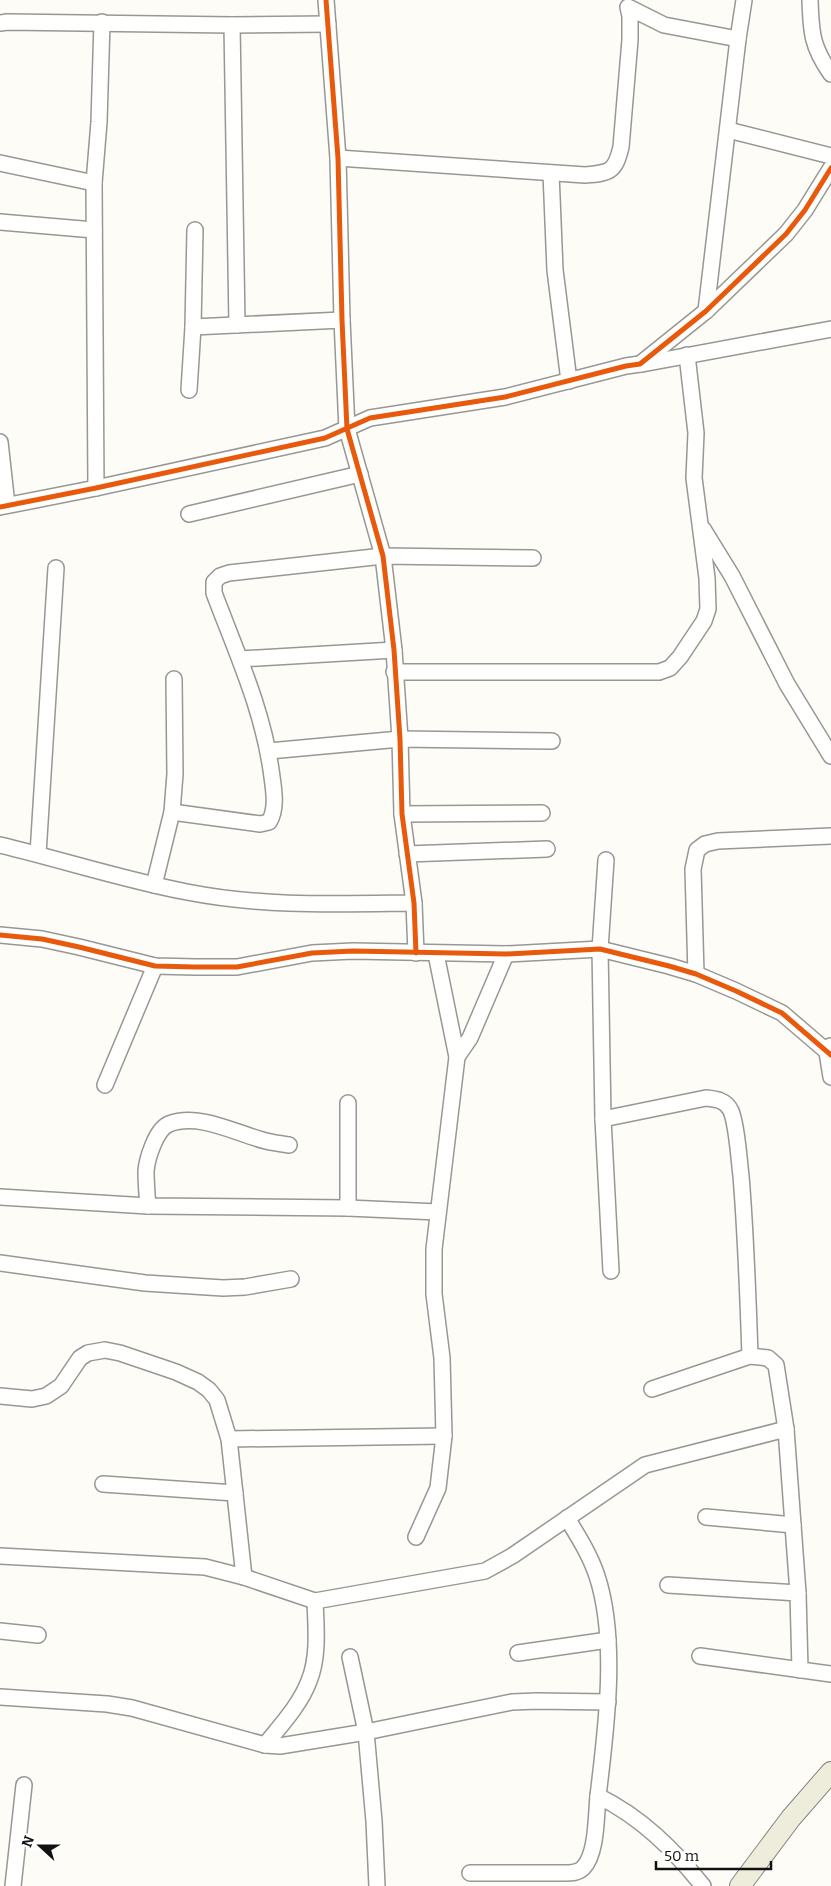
<svg xmlns="http://www.w3.org/2000/svg" width="831" height="1886" viewBox="0 0 831 1886" font-family="Bitter,serif">
<rect width="100%" height="100%" fill="#fdfcf7"/>
<g fill="none" stroke-linecap="round" stroke-linejoin="round">
<!-- minor casing -->
<g stroke="#979795" stroke-width="18">
<g id="minor">
<path d="M 326,0 L 338,158 L 342,320 L 347,429 L 383,556 L 394,650 L 400,739 L 402,814 L 414,903 L 416,953"/>
<path d="M 810,0 C 811,33 812,47 831,74"/>
<path d="M 0,23 L 7,22 L 232,25 L 328,24"/>
<path d="M 232,25 L 237,325"/>
<path d="M 738,39 L 744,0"/>
<path d="M 728,130 L 831,156"/>
<path d="M 338,158 L 585,175 C 610,173 615,172 621,147 L 630,40 L 630,16 L 628,7 L 664,25 L 738,39 L 706,311"/>
<path d="M 0,163 L 94,183"/>
<path d="M 551,173 L 555,270 L 569,381"/>
<path d="M 0,222 L 94,230"/>
<path d="M 193,327 L 342,320"/>
<path d="M 642,364 L 831,329"/>
<path d="M 189,390 L 193,327 L 195,230"/>
<path d="M 0,442 L 7,505"/>
<path d="M 96,488 L 94,183 L 99,122 L 102,22"/>
<path d="M 0,507 L 96,488 L 325,438 L 370,418 L 505,397 L 626,366 L 640,364 L 706,311 L 786,234 L 805,210 L 831,168"/>
<path d="M 189,514 L 360,474"/>
<path d="M 703,529 L 732,576 L 787,684 L 831,756"/>
<path d="M 240,659 L 394,650"/>
<path d="M 394,672 L 659,672 L 670,668 L 680,657 L 704,621 L 708,609 L 707,578 L 694,478 L 696,433 L 687,355"/>
<path d="M 269,751 L 400,739 L 552,741"/>
<path d="M 172,812 L 260,824 L 269,822 C 277,809 274,791 272,777 C 264,712 237,654 214,593 L 214,582 L 220,576 L 229,573 L 383,556 L 533,558"/>
<path d="M 402,814 L 542,813"/>
<path d="M 0,845 C 63,860 124,880 187,892 C 263,907 337,904 414,903"/>
<path d="M 38,854 L 56,568"/>
<path d="M 407,854 L 547,849"/>
<path d="M 606,860 L 600,949 L 603,1119 L 611,1271"/>
<path d="M 154,885 L 172,812 L 175,774 L 174,679"/>
<path d="M 0,935 L 42,939 L 79,947 L 155,966 L 195,967 L 237,967 L 312,953 L 353,951 L 506,954 L 600,949 L 669,966 L 696,974 L 736,991 L 782,1013 L 831,1055"/>
<path d="M 696,974 L 693,869 L 697,850 L 705,844 L 718,841 L 831,836"/>
<path d="M 830,1046 L 827,1052 L 831,1077"/>
<path d="M 457,1057 L 470,1038 L 506,954"/>
<path d="M 105,1085 L 155,966"/>
<path d="M 348,1103 L 348,1208"/>
<path d="M 603,1119 L 706,1098 C 716,1099 726,1100 731,1111 C 737,1125 739,1160 741,1176 C 746,1236 748,1296 750,1356"/>
<path d="M 0,1197 L 148,1206 L 348,1208 L 438,1212"/>
<path d="M 148,1206 C 147,1195 146,1183 146,1171 C 147,1159 156,1129 169,1124 C 199,1112 237,1134 266,1141 C 274,1143 282,1144 289,1145"/>
<path d="M 0,1263 L 145,1283 L 223,1288 L 245,1287 L 291,1279"/>
<path d="M 652,1389 L 750,1356 L 768,1358 L 776,1365 L 786,1429 L 793,1525 L 706,1517"/>
<path d="M 0,1396 L 32,1399 L 46,1396 L 61,1386 L 80,1358 L 88,1353 L 105,1350 L 120,1353 L 176,1372 L 198,1382 L 209,1390 L 217,1400 L 229,1439 L 244,1577"/>
<path d="M 229,1439 L 444,1436"/>
<path d="M 103,1484 L 235,1493"/>
<path d="M 567,1518 C 578,1536 590,1555 597,1576 C 618,1640 606,1730 598,1796 C 641,1817 674,1850 703,1886"/>
<path d="M 793,1525 L 798,1593"/>
<path d="M 416,1537 L 438,1488 L 444,1436 L 442,1358 L 434,1294 L 434,1249 L 457,1057 L 436,954"/>
<path d="M 0,1556 L 205,1567 L 244,1577 L 315,1601 L 485,1571 L 512,1556 L 645,1465 L 786,1429"/>
<path d="M 668,1585 L 798,1593 L 800,1670"/>
<path d="M 0,1631 L 38,1635"/>
<path d="M 518,1653 L 608,1640"/>
<path d="M 700,1656 L 831,1674"/>
<path d="M 350,1657 L 366,1732 L 374,1821 L 377,1886"/>
<path d="M 0,1697 L 107,1704 L 132,1708 L 265,1745 L 280,1746 L 366,1732 L 512,1702 L 537,1701 L 608,1702"/>
<path d="M 265,1745 C 281,1725 300,1705 309,1681 C 319,1657 316,1626 315,1601"/>
<path d="M 470,1873 L 565,1873 C 571,1873 578,1873 583,1868 C 597,1854 596,1816 598,1796"/>
<path d="M 13,1886 L 24,1785"/>
</g>
</g>
<!-- major casing -->
<g stroke="#858482" stroke-width="22">
<path id="major" d="M 740,1886 L 791,1818 L 831,1772"/>
</g>
<!-- minor -->
<use href="#minor" stroke="#fffffe" stroke-width="15"/>
<!-- major -->
<use href="#major" stroke="#eeecdb" stroke-width="20"/>
<!-- cycleway casing -->
<g stroke="#fff" stroke-width="8">
<g id="cycleway">
<path d="M 326,0 L 338,158 L 342,320 L 347,429 L 383,556 L 394,650 L 400,739 L 402,814 L 414,903 L 416,953"/>
<path d="M 0,507 L 96,488 L 325,438 L 370,418 L 505,397 L 626,366 L 640,364 L 706,311 L 786,234 L 805,210 L 831,168"/>
<path d="M 0,935 L 42,939 L 79,947 L 155,966 L 195,967 L 237,967 L 312,953 L 353,951 L 506,954 L 600,949 L 669,966 L 696,974 L 736,991 L 782,1013 L 831,1055"/>
</g>
</g>
<!-- cycleway -->
<use href="#cycleway" stroke="#e8590c" stroke-width="5"/>
</g>
<!-- north arrow -->
<g transform="translate(40 1846) rotate(291)" stroke="#ffffff" stroke-width="4" paint-order="stroke">
<path d="M0-4L9 19L0 12L-9 19Z" fill="#111111"/>
<text y="-8" font-size="14" font-weight="bold" text-anchor="middle" fill="#111111">N</text>
</g>
<!-- scale -->
<path d="M656 1861v8h115v-8" fill="none" stroke="#111111" stroke-width="2.5"/>
<text x="664" y="1861" font-size="15" fill="#111111" stroke="#ffffff" stroke-width="4" paint-order="stroke">50 m</text>
</svg>
